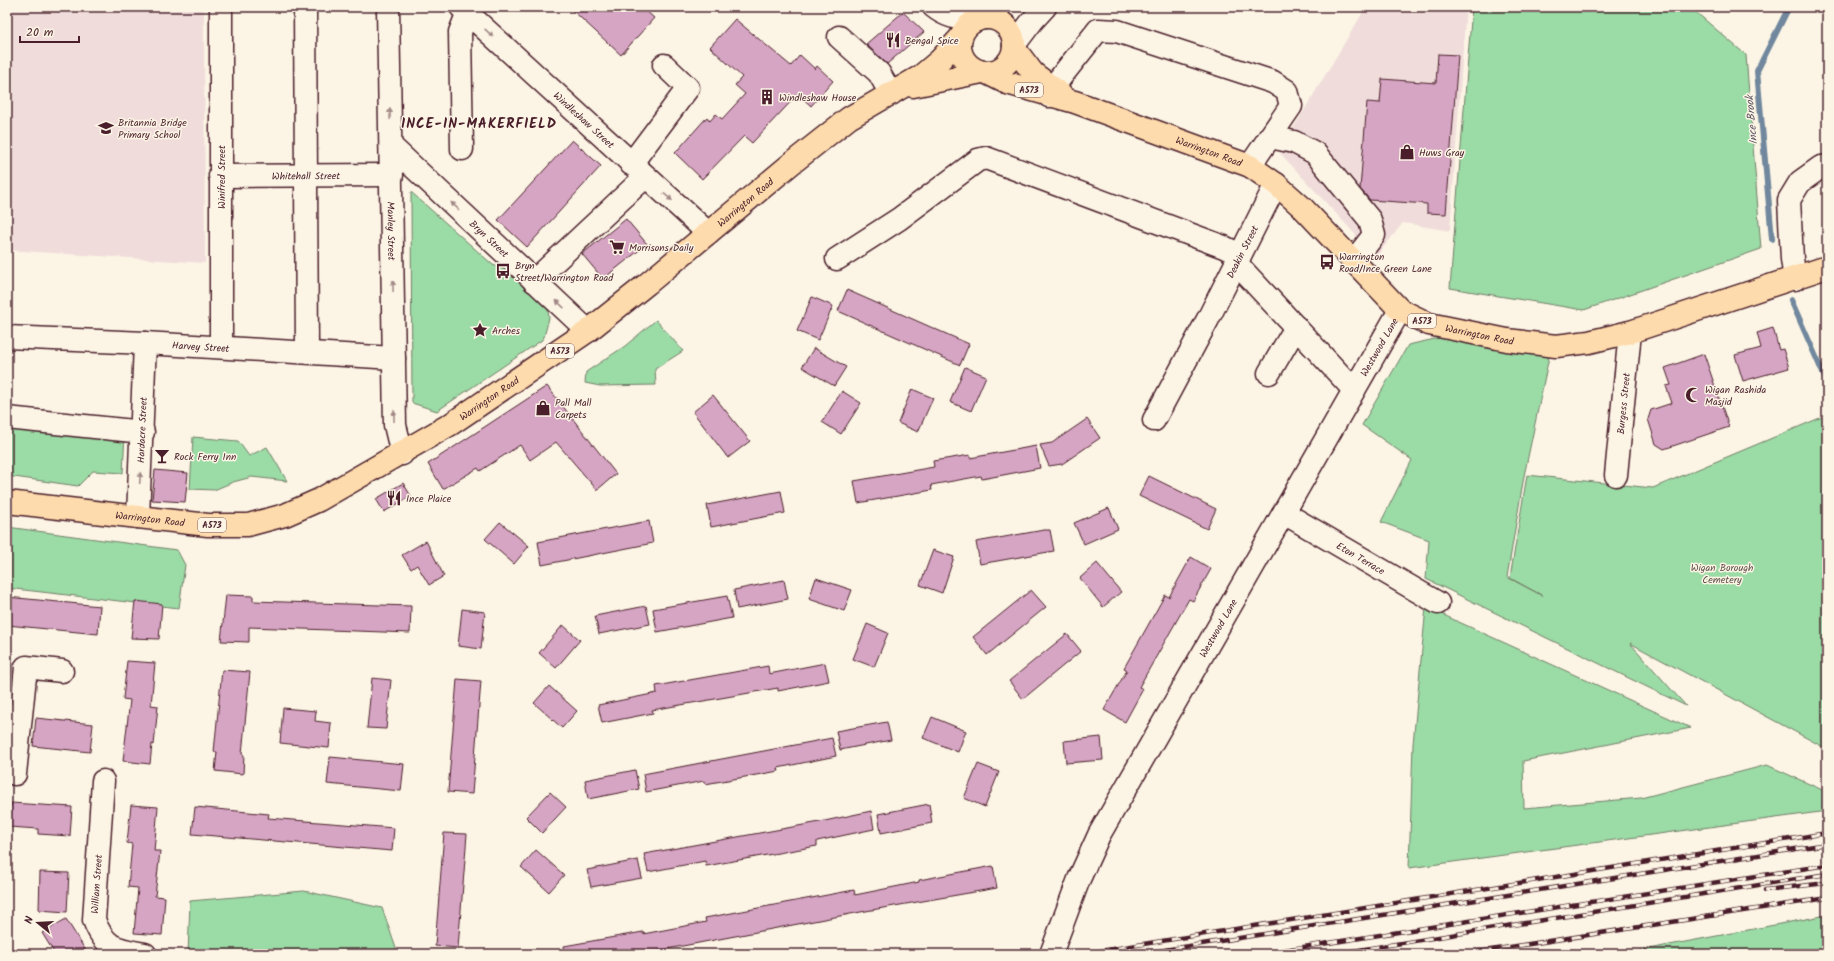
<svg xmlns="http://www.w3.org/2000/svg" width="1834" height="961" viewBox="0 0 1834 961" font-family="Kalam,sans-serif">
<rect width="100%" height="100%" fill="#fcf5e5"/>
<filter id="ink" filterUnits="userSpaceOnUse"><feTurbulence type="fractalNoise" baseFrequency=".025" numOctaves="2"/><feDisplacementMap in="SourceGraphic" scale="8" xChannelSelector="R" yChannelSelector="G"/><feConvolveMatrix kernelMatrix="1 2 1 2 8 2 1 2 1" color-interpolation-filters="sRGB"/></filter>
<g filter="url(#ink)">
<!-- built -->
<g fill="#f0dddb">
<path d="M 7,7 L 204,7 L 205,263 L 7,250 Z"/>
<path d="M 1366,7 L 1466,7 L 1450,231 L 1403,223 L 1376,257 L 1279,152 Z"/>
</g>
<!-- green -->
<g fill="#9bdba5" stroke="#727d68">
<path d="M 1472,7 L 1690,7 L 1746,55 L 1761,249 L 1584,310 L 1450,288 Z"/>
<path d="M 411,192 L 493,265 L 506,270 L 548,310 L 549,318 L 544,337 L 542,340 L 437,411 L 412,403 Z"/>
<path d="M 656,320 L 683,351 L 655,369 L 656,385 L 600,386 L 585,383 L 586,372 L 625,346 Z"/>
<path d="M 1448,336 L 1549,357 L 1524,476 L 1507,577 L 1543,596 L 1510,578 L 1527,475 L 1653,488 L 1827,415 L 1827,749 L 1630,643 L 1686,706 L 1426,579 L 1429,540 L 1381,522 L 1412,460 L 1362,425 L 1408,345 Z"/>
<path d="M 7,421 L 125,432 L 123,473 L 93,471 L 78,486 L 7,476 Z"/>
<path d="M 193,437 L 238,441 L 249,456 L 267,447 L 287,481 L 252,477 L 233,482 L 214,490 L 190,489 Z"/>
<path d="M 7,527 L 177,550 L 185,565 L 179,608 L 7,588 Z"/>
<path d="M 1426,607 L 1691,728 L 1523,761 L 1524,808 L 1641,798 L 1767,765 L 1827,792 L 1827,811 L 1409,868 L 1413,744 Z"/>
<path d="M 304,891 L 382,908 L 398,954 L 188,954 L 190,901 Z"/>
<path d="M 1827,915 L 1827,954 L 1622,954 Z"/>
</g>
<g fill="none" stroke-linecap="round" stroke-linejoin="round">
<!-- stream -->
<g stroke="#6f879d" stroke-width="6">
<path d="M 1772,239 L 1757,71 L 1789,7"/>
<path d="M 1791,300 L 1827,382"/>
</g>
</g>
<!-- building -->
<g fill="#d5a5c3" stroke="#4a1f2b">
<path d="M 569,7 L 642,7 L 654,18 L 621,55 Z"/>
<path d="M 903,12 L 924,32 L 887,64 L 866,44 Z"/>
<path d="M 735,19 L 791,66 L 800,55 L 815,69 L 817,66 L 833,81 L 811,106 L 798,94 L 752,143 L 744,136 L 702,179 L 675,153 L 707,117 L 710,121 L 716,114 L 722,119 L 745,94 L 735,85 L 742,77 L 710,47 Z"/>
<path d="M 1438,54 L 1458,55 L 1446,214 L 1427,213 L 1427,204 L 1370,200 L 1360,189 L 1367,102 L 1380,103 L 1382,79 L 1436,83 Z"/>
<path d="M 572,140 L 601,166 L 527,247 L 498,220 Z"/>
<path d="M 626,219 L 647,244 L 603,279 L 582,254 Z"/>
<path d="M 847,290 L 969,344 L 960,365 L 838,311 Z"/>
<path d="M 812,297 L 833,306 L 818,340 L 797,331 Z"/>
<path d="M 1773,328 L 1779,350 L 1783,349 L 1789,368 L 1743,381 L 1735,355 L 1761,348 L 1757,333 Z"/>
<path d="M 814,348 L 846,367 L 834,386 L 802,367 Z"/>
<path d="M 1704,354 L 1729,427 L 1664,449 L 1656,444 L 1648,419 L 1651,410 L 1672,403 L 1666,386 L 1671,385 L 1665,368 Z"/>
<path d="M 965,367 L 986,376 L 971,411 L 950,402 Z"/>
<path d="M 547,386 L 616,474 L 597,490 L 556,442 L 530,460 L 520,445 L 480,471 L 478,468 L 443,489 L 428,464 Z"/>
<path d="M 912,389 L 933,398 L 918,432 L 898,423 Z"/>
<path d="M 842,391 L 861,403 L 841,434 L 822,422 Z"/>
<path d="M 713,395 L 750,441 L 728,458 L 693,412 Z"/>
<path d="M 1087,419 L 1100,438 L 1062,464 L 1049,466 L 1040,445 L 1052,443 Z"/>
<path d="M 1036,446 L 1040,468 L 982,479 L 981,476 L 931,485 L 932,490 L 858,503 L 854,481 L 934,467 L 933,461 L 970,455 L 970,458 Z"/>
<path d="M 155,470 L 188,473 L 185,502 L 152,500 Z"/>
<path d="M 1149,476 L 1216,509 L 1207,529 L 1139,496 Z"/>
<path d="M 403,483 L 411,496 L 384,512 L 376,499 Z"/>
<path d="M 781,491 L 785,513 L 711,527 L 707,505 Z"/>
<path d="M 1109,508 L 1118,529 L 1084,544 L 1074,523 Z"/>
<path d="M 649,521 L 653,543 L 542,565 L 538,542 Z"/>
<path d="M 500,522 L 529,546 L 514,564 L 485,539 Z"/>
<path d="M 1044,530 L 1050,530 L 1054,551 L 980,564 L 976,542 Z"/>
<path d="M 426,541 L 444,576 L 429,585 L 417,565 L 411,569 L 402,555 Z"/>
<path d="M 933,550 L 954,557 L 942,593 L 920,585 Z"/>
<path d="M 1191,557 L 1211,569 L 1193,601 L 1189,599 L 1139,687 L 1143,689 L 1125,722 L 1104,710 L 1127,670 L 1124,668 L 1142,636 L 1165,595 L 1169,597 Z"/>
<path d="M 1097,563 L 1121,592 L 1103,607 L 1080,578 Z"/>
<path d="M 816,578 L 852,590 L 844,611 L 809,599 Z"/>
<path d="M 784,580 L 788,599 L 737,609 L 734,590 Z"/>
<path d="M 1031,590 L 1046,607 L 987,655 L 973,637 Z"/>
<path d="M 226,595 L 253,596 L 253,601 L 411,606 L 410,633 L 249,627 L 249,642 L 221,641 Z"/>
<path d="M 727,596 L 732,618 L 657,632 L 653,609 Z"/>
<path d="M 7,597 L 100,606 L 98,634 L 7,625 Z"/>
<path d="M 135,601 L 162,604 L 159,639 L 131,638 Z"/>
<path d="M 646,606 L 650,624 L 599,634 L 595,616 Z"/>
<path d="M 462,609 L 485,612 L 481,649 L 458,646 Z"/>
<path d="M 867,624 L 888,633 L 874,667 L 853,659 Z"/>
<path d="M 563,625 L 580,640 L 556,668 L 539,653 Z"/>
<path d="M 1067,634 L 1081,651 L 1023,699 L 1009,681 Z"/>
<path d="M 127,661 L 155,663 L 151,705 L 158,706 L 154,745 L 152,744 L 150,764 L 123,761 L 130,700 L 123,699 Z"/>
<path d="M 825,663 L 829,681 L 778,691 L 778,688 L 652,710 L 653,713 L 602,723 L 598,705 L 657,693 L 656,686 L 768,666 L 769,674 Z"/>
<path d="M 222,670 L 250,672 L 242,754 L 244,755 L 243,774 L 215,771 L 217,752 L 214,752 Z"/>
<path d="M 372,678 L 391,680 L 386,729 L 367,728 Z"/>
<path d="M 457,679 L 481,681 L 472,794 L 448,792 Z"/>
<path d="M 549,686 L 577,711 L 562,728 L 534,703 Z"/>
<path d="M 283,708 L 316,711 L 315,721 L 331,723 L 329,748 L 280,743 Z"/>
<path d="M 932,717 L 966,731 L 958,752 L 923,738 Z"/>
<path d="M 36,718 L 93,724 L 90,752 L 33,746 Z"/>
<path d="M 887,722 L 891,740 L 840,750 L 836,731 Z"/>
<path d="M 1101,737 L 1103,760 L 1066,763 L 1064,741 Z"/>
<path d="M 832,738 L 836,756 L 778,768 L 779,771 L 705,784 L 704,781 L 646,792 L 643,774 Z"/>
<path d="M 330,757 L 404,764 L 401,791 L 327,784 Z"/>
<path d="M 978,764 L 999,772 L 985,807 L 964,798 Z"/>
<path d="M 635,770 L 639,789 L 588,799 L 585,780 Z"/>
<path d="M 550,792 L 566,807 L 542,833 L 526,817 Z"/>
<path d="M 11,803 L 72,807 L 70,836 L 38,834 L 38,829 L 9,827 L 9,825 L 7,824 L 7,805 L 11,806 Z"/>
<path d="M 929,804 L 932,823 L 881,833 L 878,814 Z"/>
<path d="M 131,805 L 158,807 L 154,851 L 160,851 L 155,896 L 165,897 L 162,935 L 134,933 L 138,888 L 128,887 L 132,844 L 127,843 Z"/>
<path d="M 195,807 L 269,814 L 268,818 L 394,828 L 392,851 L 192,834 Z"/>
<path d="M 871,811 L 874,829 L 817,841 L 817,846 L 706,866 L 705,861 L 648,872 L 644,854 L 820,822 Z"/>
<path d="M 444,833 L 467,834 L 458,948 L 435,946 Z"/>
<path d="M 536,850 L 564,875 L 549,892 L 521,867 Z"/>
<path d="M 638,860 L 642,878 L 591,887 L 587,870 Z"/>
<path d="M 993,866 L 997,888 L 866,911 L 641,954 L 565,954 L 564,946 L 643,932 L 643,934 L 706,922 L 705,918 L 854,890 L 855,895 L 919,882 L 919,880 Z"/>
<path d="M 40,872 L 69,873 L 67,912 L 39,910 Z"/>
<path d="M 66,919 L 76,935 L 88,954 L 55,954 L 42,933 Z"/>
</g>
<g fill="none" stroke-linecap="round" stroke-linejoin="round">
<!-- minor casing -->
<g stroke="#4a1f2b" stroke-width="25">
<g id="minor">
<path d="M 221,7 L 221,347"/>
<path d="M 305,7 L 307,352"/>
<path id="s1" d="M 388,7 L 395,425 L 402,454"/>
<path id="s2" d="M 461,7 L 708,233"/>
<path d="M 934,7 C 946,17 962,20 977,20"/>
<path d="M 985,18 L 999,7"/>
<path d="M 839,37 L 879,73 L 891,94"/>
<path d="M 1014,45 L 1033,20 L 1045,7"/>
<path d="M 1049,96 L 1060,78 L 1098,30 L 1117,31 L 1273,82 L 1287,91 L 1291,106 L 1250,166"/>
<path d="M 1270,137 L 1294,142 L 1315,153 L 1370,220 L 1374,235 L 1353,262"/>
<path id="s3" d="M 391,146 L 588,331"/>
<path d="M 462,149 L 460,32 L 470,7"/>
<path d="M 631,164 L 688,88 L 664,65"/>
<path id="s4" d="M 220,176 L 392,175"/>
<path d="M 837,259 L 899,219 L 978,160 L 986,158 L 1224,247 L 1240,255"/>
<path d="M 1236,263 L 1354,390"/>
<path d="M 1795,279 L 1792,259 L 1789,200 L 1800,182 L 1821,167 L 1827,166"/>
<path d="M 534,281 L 645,177"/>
<path id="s5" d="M 7,337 L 145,343 L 394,358"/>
<path d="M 1269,373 L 1296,327"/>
<path d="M 7,418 L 143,432"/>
<path id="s6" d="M 1154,420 L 1208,319 L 1276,184"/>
<path id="s7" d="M 1616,475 L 1630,332"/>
<path id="s8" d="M 1284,513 L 1438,603"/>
<path id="s9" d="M 138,517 L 145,343"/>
<path d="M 15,774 L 26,667 L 62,671"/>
<path d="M 103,781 L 94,920 C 105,949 117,949 145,954"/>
<path id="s10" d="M 1051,954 L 1079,879 L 1099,835 L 1400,310"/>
</g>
</g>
<!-- major casing -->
<g stroke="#4a1f2b" stroke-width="25">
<g id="major">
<circle cx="987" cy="45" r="27"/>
<path d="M 1014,48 L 1033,73 L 1061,94"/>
<path id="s11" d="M 985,72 L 1007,83 L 1075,102 L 1250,166 L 1276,184 L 1303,208 L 1400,310 L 1429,324 L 1507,340 L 1556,346 L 1589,342 L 1630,332 L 1827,267"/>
<path d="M 913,86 L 982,72"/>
<path id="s12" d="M 7,502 L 208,525 L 248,525 L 285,515 L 319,500 L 451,424 L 588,331 L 647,284 L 792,163 L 849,118 L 921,76 L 940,60 L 961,37"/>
</g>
</g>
<!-- minor -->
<use href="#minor" stroke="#fcf5e5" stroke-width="22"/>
<!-- major -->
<use href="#major" stroke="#fedbac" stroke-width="22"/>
<!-- rail casing -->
<g stroke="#4a1f2b" stroke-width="4.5">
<g id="rail">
<path d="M 1765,890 L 1827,883"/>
<path d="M 1082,954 L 1827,833"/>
<path d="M 1139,954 L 1827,844"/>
<path d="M 1258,954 L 1827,865"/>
<path d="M 1334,954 L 1827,874"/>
<path d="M 1465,954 L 1827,898"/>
</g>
</g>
<!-- rail -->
<use href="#rail" stroke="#fcf5e5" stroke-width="3" stroke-dasharray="9" stroke-linecap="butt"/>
</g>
<!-- one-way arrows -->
<defs><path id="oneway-solid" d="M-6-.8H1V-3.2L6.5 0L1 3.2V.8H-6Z"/></defs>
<g fill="#a38a88">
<use href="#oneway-solid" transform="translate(489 33) rotate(43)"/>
<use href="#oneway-solid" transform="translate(390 114) rotate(-91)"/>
<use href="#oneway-solid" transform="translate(668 197) rotate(41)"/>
<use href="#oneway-solid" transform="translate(455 206) rotate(-137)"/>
<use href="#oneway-solid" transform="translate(393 286) rotate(-91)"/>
<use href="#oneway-solid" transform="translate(560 304) rotate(-137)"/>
<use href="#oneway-solid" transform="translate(394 416) rotate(-91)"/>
<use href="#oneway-solid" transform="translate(140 478) rotate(-87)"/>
</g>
</g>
<!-- icons -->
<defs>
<g id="restaurant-bare" transform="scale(1.2)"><path d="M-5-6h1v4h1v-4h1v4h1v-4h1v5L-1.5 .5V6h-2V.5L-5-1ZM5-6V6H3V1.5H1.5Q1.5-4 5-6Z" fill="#4a1f2b" stroke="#fcf5e5" stroke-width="2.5" paint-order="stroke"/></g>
<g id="building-bare" transform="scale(1.2)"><path d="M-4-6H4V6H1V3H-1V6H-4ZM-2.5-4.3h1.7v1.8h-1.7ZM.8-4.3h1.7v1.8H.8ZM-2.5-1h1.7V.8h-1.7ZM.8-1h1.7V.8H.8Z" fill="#4a1f2b" stroke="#fcf5e5" stroke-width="2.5" paint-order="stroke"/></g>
<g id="school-bare" transform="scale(1.2)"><path d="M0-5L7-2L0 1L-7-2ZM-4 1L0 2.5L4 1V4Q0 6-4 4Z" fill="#4a1f2b" stroke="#fcf5e5" stroke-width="2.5" paint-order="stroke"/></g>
<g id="shop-bare" transform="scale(1.2)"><path d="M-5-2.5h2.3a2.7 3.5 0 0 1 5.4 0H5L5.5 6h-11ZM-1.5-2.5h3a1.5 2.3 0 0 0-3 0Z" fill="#4a1f2b" stroke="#fcf5e5" stroke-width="2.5" paint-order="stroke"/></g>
<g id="supermarket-bare" transform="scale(1.2)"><path d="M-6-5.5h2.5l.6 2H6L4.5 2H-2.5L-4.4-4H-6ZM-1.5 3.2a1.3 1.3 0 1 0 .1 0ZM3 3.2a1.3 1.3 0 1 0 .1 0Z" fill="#4a1f2b" stroke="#fcf5e5" stroke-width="2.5" paint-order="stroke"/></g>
<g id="bus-bare" transform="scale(1.2)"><path d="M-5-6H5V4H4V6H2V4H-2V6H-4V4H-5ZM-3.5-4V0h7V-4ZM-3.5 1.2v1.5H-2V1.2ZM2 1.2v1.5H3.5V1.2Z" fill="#4a1f2b" stroke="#fcf5e5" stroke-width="2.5" paint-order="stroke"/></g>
<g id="sight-bare" transform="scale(1.2)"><path d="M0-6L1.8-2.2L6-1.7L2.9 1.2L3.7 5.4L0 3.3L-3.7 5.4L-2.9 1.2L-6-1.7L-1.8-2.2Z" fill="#4a1f2b" stroke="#fcf5e5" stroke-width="2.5" paint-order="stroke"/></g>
<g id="mosque-bare" transform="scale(1.2)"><path d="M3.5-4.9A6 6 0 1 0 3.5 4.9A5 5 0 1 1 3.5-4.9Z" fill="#4a1f2b" stroke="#fcf5e5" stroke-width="2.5" paint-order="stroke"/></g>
<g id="bar-bare" transform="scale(1.2)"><path d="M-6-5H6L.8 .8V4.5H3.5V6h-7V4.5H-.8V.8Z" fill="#4a1f2b" stroke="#fcf5e5" stroke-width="2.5" paint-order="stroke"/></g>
</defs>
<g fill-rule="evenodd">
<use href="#restaurant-bare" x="893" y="40"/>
<use href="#building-bare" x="767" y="97"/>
<use href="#school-bare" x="106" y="128"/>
<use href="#shop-bare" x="1407" y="152"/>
<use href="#supermarket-bare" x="617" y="247"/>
<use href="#bus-bare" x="1327" y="262"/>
<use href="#bus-bare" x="503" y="271"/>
<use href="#sight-bare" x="480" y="330"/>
<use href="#mosque-bare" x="1693" y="395"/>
<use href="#shop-bare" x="543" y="408"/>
<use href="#bar-bare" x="162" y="456"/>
<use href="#restaurant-bare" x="394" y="498"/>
</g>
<g text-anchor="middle" stroke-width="3" stroke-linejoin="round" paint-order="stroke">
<!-- shield labels -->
<g fill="#fcf5e5" stroke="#7f5f63" stroke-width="1">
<rect x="1015" y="83" width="28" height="14" rx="3"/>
<rect x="1408" y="314" width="28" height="14" rx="3"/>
<rect x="546" y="344" width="28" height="14" rx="3"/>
<rect x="198" y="518" width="28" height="14" rx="3"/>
</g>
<g font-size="9" font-weight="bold" fill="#4a1f2b">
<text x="1029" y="93">A573</text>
<text x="1422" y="324">A573</text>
<text x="560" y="354">A573</text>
<text x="212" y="528">A573</text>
</g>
<!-- poi labels -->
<g font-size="10" fill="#4a1f2b" stroke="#fcf5e5" text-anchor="start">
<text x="905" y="44">Bengal Spice</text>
<text x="779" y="101">Windleshaw House</text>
<text x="118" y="126">Britannia Bridge<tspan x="118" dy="12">Primary School</tspan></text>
<text x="1419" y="156">Huws Gray</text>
<text x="629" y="251">Morrisons Daily</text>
<text x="1339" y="260">Warrington<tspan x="1339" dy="12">Road/Ince Green Lane</tspan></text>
<text x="515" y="269">Bryn<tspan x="515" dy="12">Street/Warrington Road</tspan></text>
<text x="492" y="334">Arches</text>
<text x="1705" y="393">Wigan Rashida<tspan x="1705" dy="12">Masjid</tspan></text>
<text x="555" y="406">Pall Mall<tspan x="555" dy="12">Carpets</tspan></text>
<text x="174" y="460">Rock Ferry Inn</text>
<text x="406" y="502">Ince Plaice</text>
</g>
<!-- street labels -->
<g font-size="10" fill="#4a1f2b" stroke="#fcf5e5">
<text dy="4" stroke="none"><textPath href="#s2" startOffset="167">Windleshaw Street</textPath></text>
<text dy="4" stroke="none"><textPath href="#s11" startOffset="238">Warrington Road</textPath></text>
<text dy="4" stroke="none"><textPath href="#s4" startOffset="86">Whitehall Street</textPath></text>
<text transform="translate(221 177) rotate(-90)" y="4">Winifred Street</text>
<text dy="4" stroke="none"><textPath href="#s12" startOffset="839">Warrington Road</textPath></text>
<text dy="4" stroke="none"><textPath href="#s1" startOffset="224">Manley Street</textPath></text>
<text dy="4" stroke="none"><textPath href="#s3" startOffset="135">Bryn Street</textPath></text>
<text dy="4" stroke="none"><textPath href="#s6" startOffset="190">Deakin Street</textPath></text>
<text dy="4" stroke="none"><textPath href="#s11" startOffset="574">Warrington Road</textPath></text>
<text dy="4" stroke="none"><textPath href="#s5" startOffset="194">Harvey Street</textPath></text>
<text dy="4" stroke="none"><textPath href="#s10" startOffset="691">Westwood Lane</textPath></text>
<text dy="4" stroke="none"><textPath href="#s12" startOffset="516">Warrington Road</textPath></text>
<text dy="4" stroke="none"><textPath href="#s7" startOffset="72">Burgess Street</textPath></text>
<text dy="4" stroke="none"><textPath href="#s9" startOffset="87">Hardacre Street</textPath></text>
<text dy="4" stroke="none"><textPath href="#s12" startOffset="144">Warrington Road</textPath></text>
<text dy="4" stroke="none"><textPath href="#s8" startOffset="89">Eton Terrace</textPath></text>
<text dy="4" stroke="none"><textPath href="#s10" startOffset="367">Westwood Lane</textPath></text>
<text transform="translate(96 884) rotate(-86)" y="4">William Street</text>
</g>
<!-- park labels -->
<g font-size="10" fill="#5e4e4a" stroke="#fcf5e5">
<text x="1722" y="571">Wigan Borough<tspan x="1722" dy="12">Cemetery</tspan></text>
</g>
<!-- water labels -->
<g font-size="11" font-style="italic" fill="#5d5364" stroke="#fcf5e5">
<text transform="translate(1751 120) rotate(-95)" y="4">Ince Brook</text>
</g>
<!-- district labels -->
<g font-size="14" font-weight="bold" letter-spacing="1" fill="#4a1f2b" stroke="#fcf5e5">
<text x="479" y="128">INCE-IN-MAKERFIELD</text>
</g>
</g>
<!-- margin -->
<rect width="1834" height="961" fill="none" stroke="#fcf5e5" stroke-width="24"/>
<rect x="12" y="12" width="1810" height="937" fill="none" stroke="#4a1f2b" stroke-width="1.5" filter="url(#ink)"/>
<!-- north arrow -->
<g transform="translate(38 923) rotate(288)" stroke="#fcf5e5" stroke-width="3" paint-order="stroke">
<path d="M0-3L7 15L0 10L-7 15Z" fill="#4a1f2b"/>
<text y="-6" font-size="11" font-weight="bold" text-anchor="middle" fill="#4a1f2b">N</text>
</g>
<!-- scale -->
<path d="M20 36v6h59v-6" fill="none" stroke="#4a1f2b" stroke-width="2"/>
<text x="26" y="36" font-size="12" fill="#4a1f2b" stroke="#fcf5e5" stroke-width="3" paint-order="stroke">20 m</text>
</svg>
